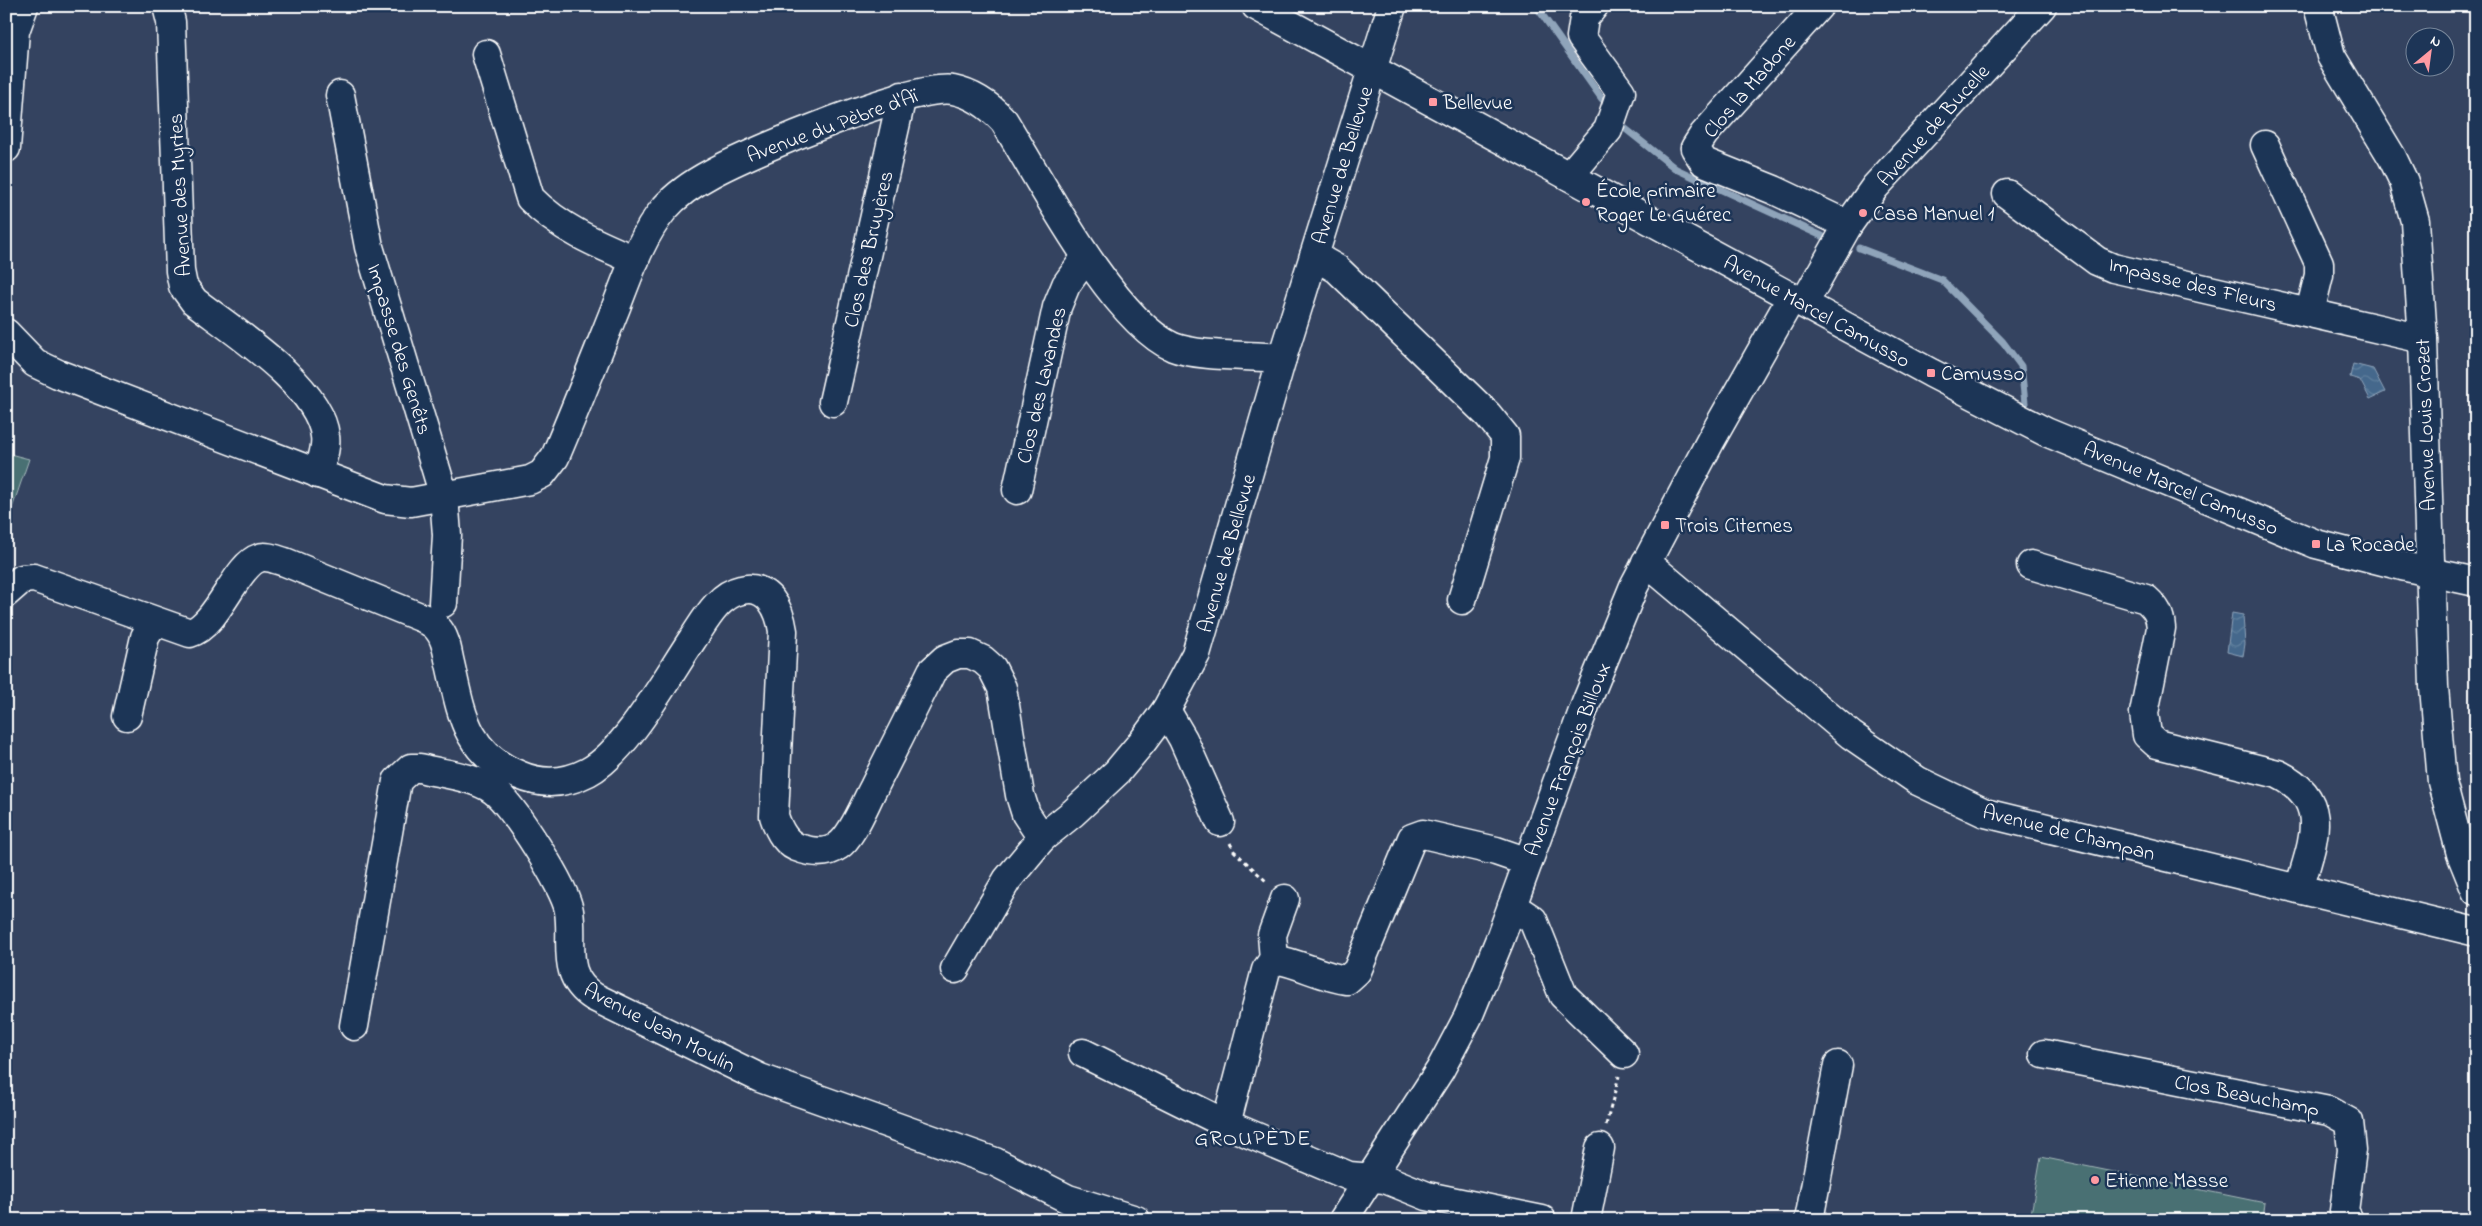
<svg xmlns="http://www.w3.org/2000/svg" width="2482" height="1226" viewBox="0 0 2482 1226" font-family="'Indie Flower',sans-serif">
<defs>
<pattern id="water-waves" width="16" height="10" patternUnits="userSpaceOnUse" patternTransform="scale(1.25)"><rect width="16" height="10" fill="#44688c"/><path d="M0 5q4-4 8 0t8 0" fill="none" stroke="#607f9d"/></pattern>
</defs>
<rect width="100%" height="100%" fill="#344360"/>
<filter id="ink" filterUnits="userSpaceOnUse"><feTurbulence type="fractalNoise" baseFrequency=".02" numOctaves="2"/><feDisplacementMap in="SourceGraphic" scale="10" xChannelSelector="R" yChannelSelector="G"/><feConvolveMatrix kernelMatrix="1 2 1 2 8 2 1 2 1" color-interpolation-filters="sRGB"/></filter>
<g filter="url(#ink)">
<!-- green -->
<g fill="#496f73" stroke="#a4b7b9">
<path d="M 6,453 L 29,459 L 6,526 Z"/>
<path d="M 2041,1157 L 2265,1203 L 2263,1220 L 2030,1220 Z"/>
</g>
<!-- water -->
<g fill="url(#water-waves)" stroke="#8fa4ba">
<path d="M 2353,364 L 2373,369 L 2385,392 L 2370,399 L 2360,380 L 2350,377 Z"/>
<path d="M 2232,613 L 2243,615 L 2245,644 L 2243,656 L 2227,652 Z"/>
</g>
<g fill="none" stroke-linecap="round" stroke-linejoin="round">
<!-- stream -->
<g stroke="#8fa4ba" stroke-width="7">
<path d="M 1536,6 L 1602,99"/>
<path d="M 1622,126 L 1676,169 L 1822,236"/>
<path d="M 1859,248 L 1942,280 L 2003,342 L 2021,366 L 2025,403"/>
</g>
<!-- minor casing -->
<g stroke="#fff" stroke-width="31">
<g id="minor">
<path d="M 167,6 L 171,22 L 180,271 L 183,286 L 194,301 C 233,331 320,386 325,436 C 327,448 321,462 318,474"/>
<path d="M 1256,6 L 1931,373 L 2046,432 L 2316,544 L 2402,566 L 2476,582"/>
<path d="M 1819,6 L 1704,134 L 1695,148 L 1704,162 L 1774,190 L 1848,225"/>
<path d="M 2318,6 L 2331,56 L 2392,157 L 2404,182 L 2415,221 L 2423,339 L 2434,687 L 2442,782 L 2461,854 L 2476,891"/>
<path d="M 486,54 L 530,198 C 559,228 597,244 635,260"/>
<path d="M 340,95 L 369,247 L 444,496 L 447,535 L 443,603"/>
<path d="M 2265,145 L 2319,263 L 2319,275 L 2310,312"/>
<path d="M 6,148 L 15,31 L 24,6"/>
<path d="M 1569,176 L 1608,130 L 1621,92 L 1581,37 L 1584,18 L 1594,6"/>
<path d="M 2007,194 L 2097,261 L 2113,268 L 2423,339"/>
<path d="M 1314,256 L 1337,269 L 1488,415 L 1505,436 L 1505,458 L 1462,600"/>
<path d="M 1804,303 L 1848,225 L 1875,187 L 2042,6"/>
<path d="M 6,333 L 35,363 L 58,374 L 385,499 L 411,502 L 530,480 L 542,474 L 555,457 C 576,408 596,357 616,307 C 629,274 641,237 664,209 C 677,194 695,182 712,173 C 752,151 914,83 953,90 C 973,94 990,106 1004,121 C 1039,178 1113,321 1173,347 C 1198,357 1252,355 1282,358"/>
<path d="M 833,402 L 902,96"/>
<path d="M 1017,490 L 1057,307 L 1066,285 L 1086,257"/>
<path d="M 1646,562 L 1851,735 L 1918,781 L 1985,813 L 2476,932"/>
<path d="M 2031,565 L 2146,599 C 2156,608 2160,614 2161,628 L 2144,713 L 2147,735 L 2157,744 L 2278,774 C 2333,801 2312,843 2299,889"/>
<path d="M 6,593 L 22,579 L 34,578 L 190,633 C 217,626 236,565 259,558 C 267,555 277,560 285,562 L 425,619 C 429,622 434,624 437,628 C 445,636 447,649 449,659 C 461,710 464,753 519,775 C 542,785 565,784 588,772 C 626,752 667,677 692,640 C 705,621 718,595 741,590 C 768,583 780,610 783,631 L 774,816 C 779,831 786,845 802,849 C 815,853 827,854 838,846 C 853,836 865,803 874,787 C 893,749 913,710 932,671 L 945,659 L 958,654 L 970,654 L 983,660 L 992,668 L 1002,688 L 1020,795 L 1026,814 L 1042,838"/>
<path d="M 1166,710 L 1183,739 L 1220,822"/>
<path d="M 127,716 L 145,637 L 150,629 L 159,623"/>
<path d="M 1512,906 L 1533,920 L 1563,995 L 1624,1054"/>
<path d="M 1274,959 L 1272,935 L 1285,899"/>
<path d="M 955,969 L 1007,880 L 1042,838 L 1073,813 L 1117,772 L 1143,741 L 1166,710 L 1196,654 L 1282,358 L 1392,6"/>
<path d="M 354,1026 L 397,781 L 411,768 L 420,768 C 442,774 473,776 493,790 C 512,803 566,888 569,911 C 574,944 560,975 594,997 L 760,1078 L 995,1162 L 1068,1199 L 1136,1220"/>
<path d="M 1083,1053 L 1226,1124 L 1349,1176 L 1385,1179 L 1427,1196 L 1542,1220"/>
<path d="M 2044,1054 L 2329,1111 L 2349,1122 L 2352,1150 L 2344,1211 L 2349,1220"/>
<path d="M 1226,1124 L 1266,970 L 1274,959 C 1300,963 1322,977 1347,980 L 1357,971 L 1412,838 L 1423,834 L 1496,851 L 1528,862"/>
<path d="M 1343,1220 L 1440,1070 L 1468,1017 L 1500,939 L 1586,703 L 1634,586 L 1711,440 L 1792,297"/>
<path d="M 1586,1220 L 1600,1148"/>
<path d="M 1809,1220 L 1838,1065"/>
</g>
</g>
<!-- path -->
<g stroke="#fff" stroke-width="3" stroke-dasharray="4 4" stroke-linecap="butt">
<path d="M 1230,843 L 1234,851 L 1268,883"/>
<path d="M 1606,1125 L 1619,1076"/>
</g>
<!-- minor -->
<use href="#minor" stroke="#1d3557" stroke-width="28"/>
</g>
</g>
<!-- markers -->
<g fill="#ff9aa2" stroke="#1d3557" stroke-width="2">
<rect x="1428" y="97" width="10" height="10" rx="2.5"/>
<circle cx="1586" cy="202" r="5"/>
<circle cx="1863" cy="213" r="5"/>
<rect x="1926" y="368" width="10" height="10" rx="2.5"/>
<rect x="1660" y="520" width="10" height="10" rx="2.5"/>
<rect x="2311" y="539" width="10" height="10" rx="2.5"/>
<circle cx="2095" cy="1180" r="5"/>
</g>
<g text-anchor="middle" stroke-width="5" stroke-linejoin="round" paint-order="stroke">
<!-- street labels -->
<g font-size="21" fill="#fff" stroke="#1d3557">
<text transform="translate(1749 86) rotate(-49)" y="7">Clos la Madone</text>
<text transform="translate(832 125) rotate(-20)" y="7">Avenue du Pèbre d'Aï</text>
<text transform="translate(1933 125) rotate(-48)" y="7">Avenue de Bucelle</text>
<text transform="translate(1342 165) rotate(-73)" y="7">Avenue de Bellevue</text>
<text transform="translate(179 195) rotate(-93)" y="7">Avenue des Myrtes</text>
<text transform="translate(868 249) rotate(-77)" y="7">Clos des Bruyères</text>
<text transform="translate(2193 284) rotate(14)" y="7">Impasse des Fleurs</text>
<text transform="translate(1817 311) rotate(29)" y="7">Avenue Marcel Camusso</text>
<text transform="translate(400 349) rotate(73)" y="7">Impasse des Genêts</text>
<text transform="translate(1041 385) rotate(-77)" y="7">Clos des Lavandes</text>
<text transform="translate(2425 425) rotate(-92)" y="7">Avenue Louis Crozet</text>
<text transform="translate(2181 488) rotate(23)" y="7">Avenue Marcel Camusso</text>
<text transform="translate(1226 553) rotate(-74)" y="7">Avenue de Bellevue</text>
<text transform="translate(1567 759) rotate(-69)" y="7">Avenue François Billoux</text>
<text transform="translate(2069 832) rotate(14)" y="7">Avenue de Champan</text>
<text transform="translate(660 1027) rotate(28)" y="7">Avenue Jean Moulin</text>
<text transform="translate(2247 1095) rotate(11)" y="7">Clos Beauchamp</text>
</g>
<!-- poi labels -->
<g font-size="21" fill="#fff" stroke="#1d3557" text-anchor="start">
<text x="1443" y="109">Bellevue</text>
<text x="1596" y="197">École primaire<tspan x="1596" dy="24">Roger Le Guérec</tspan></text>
<text x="1873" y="220">Casa Manuel 1</text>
<text x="1941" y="380">Camusso</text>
<text x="1675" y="532">Trois Citernes</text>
<text x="2326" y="551">La Rocade</text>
<text x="2105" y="1187">Etienne Masse</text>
</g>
<!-- neighbourhood labels -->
<g font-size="22" letter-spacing="1" fill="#fff" stroke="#1d3557">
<text x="1253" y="1145">GROUPÈDE</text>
</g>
</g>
<!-- margin -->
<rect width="2482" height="1226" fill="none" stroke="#1d3557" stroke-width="25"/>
<rect x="12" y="12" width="2457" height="1201" fill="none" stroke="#fff" stroke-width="2" filter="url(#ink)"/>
<!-- north arrow -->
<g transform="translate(2430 52) rotate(29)"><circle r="24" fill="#1d3557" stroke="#77869a"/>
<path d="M0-4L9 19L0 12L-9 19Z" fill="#ff9aa2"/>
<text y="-8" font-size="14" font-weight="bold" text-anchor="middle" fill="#ffffff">N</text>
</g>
</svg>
